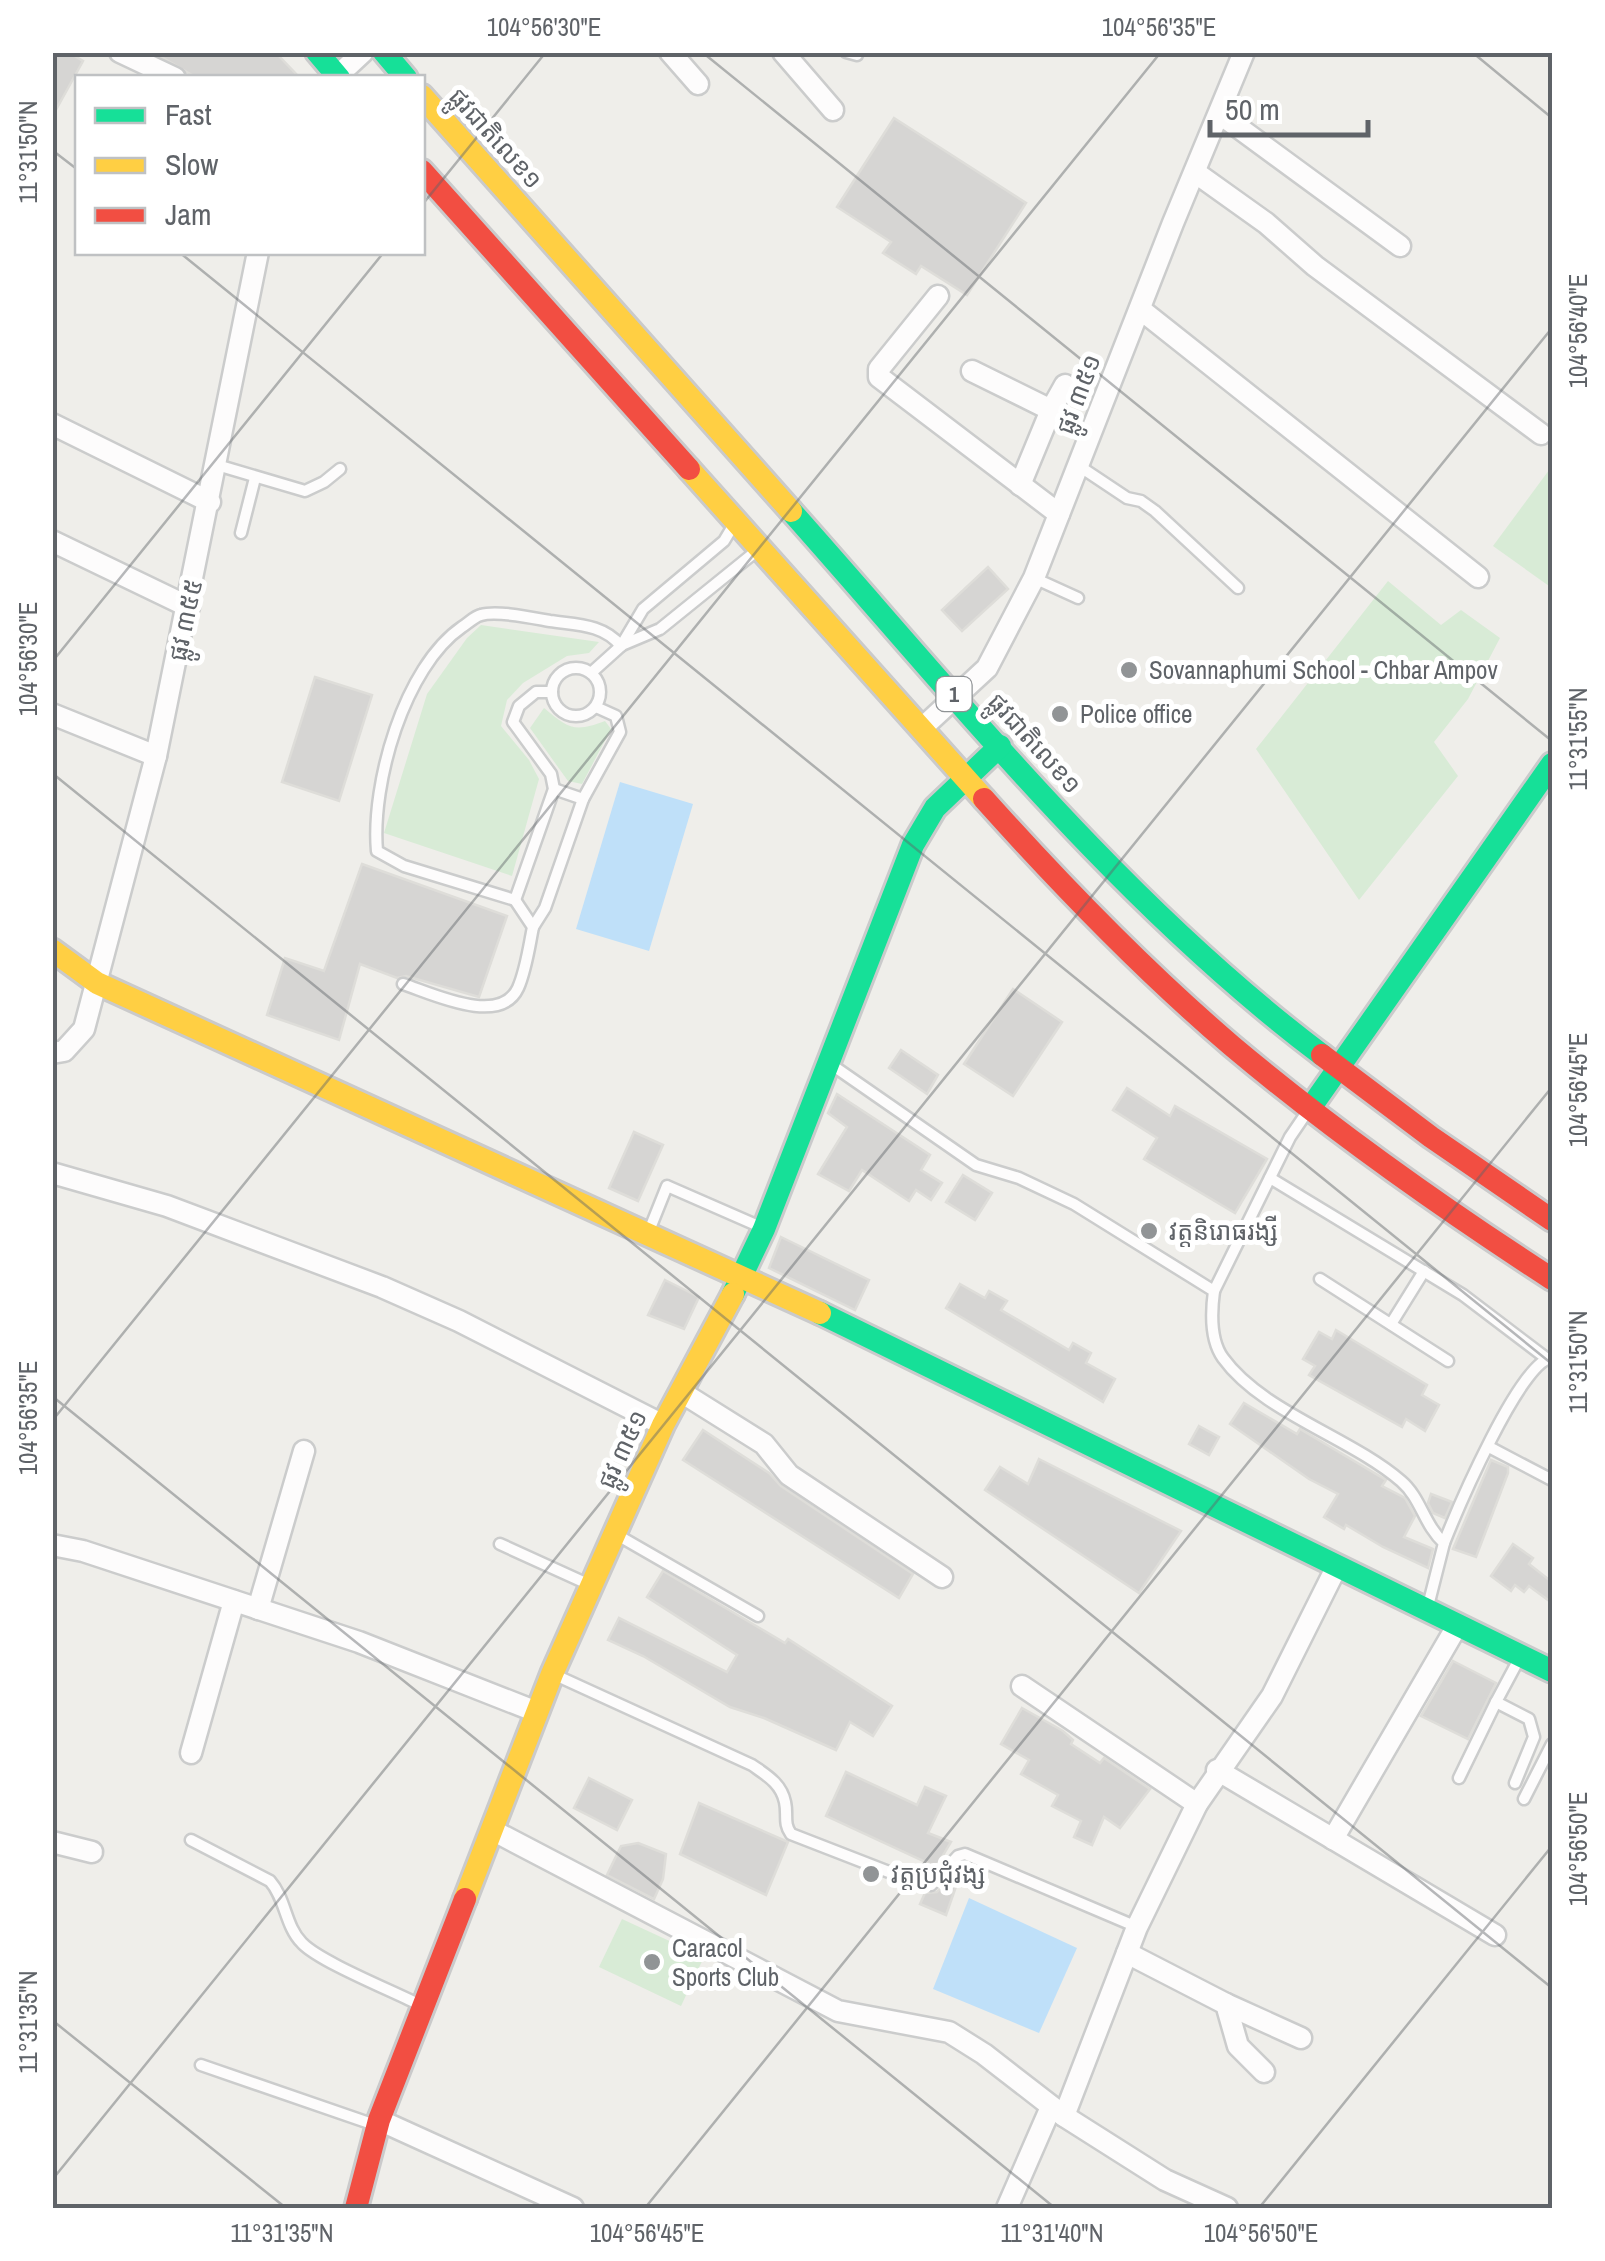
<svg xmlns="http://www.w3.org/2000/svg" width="1605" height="2261" viewBox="0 0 1605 2261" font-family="'Archivo Narrow','Noto Sans Khmer',sans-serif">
<rect width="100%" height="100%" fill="#efeeea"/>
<!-- green -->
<g fill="#d8ebd6">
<path d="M 1552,466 L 1552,586 L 1549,586 L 1493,546 Z"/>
<path d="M 1388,581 L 1441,625 L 1461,610 L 1500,638 L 1468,699 L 1434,742 L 1458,776 L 1359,900 L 1256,749 Z"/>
<path d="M 481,625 L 599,642 L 589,653 L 567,656 L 523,683 L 507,700 L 501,726 L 529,760 L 539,779 L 512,876 L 384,833 L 427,694 L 467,638 Z"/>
<path d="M 544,708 C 568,728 574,733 605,721 L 611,729 L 582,784 L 568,781 L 530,728 Z"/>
<path d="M 622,1919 L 704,1957 L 681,2006 L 599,1967 Z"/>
</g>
<!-- water -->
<g fill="#bfe0f9">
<path d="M 620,782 L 693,804 L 649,951 L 576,929 Z"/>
<path d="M 969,1898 L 1077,1948 L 1039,2033 L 933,1989 Z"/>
</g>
<!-- building -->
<g fill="#d6d5d3" stroke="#deddd9" stroke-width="2.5">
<path d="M 52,52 L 68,52 L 83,61 L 52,117 Z"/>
<path d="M 153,52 L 275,52 L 300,78 L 197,78 Z"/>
<path d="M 894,118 L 1026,203 L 967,295 L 921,266 L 916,274 L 883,253 L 891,242 L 837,207 Z"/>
<path d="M 988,567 L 1008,589 L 962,631 L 942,610 Z"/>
<path d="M 315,677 L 372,695 L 339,801 L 282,782 Z"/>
<path d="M 362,864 L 507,916 L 479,997 L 406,976 L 397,978 L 360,964 L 339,1040 L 267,1015 L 285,958 L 324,971 Z"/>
<path d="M 1013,989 L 1062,1022 L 1013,1096 L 964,1064 Z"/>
<path d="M 901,1050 L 938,1075 L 927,1094 L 889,1068 Z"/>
<path d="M 1127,1088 L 1170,1116 L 1175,1106 L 1267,1159 L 1235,1213 L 1144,1159 L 1157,1138 L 1113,1110 Z"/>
<path d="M 837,1094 L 930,1155 L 921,1170 L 942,1183 L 931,1200 L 916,1190 L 909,1201 L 862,1170 L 849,1191 L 818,1174 L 847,1127 L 828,1113 Z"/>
<path d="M 634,1132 L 663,1145 L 638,1201 L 609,1188 Z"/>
<path d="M 963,1175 L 992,1193 L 975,1220 L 946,1202 Z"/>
<path d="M 781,1237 L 869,1280 L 855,1310 L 769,1268 Z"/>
<path d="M 665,1280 L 699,1297 L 684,1329 L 648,1315 Z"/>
<path d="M 960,1284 L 985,1298 L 989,1291 L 1007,1301 L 1001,1310 L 1069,1350 L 1073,1343 L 1091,1353 L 1086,1363 L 1115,1379 L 1103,1402 L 946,1308 Z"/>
<path d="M 1336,1330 L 1427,1385 L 1422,1395 L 1439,1405 L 1425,1431 L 1406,1419 L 1402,1427 L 1309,1375 L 1315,1366 L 1303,1359 L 1319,1332 L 1332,1339 Z"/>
<path d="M 1244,1403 L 1297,1434 L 1300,1429 L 1386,1480 L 1382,1486 L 1405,1498 L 1415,1516 L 1404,1537 L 1433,1549 L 1428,1568 L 1383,1547 L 1346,1525 L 1344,1529 L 1324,1517 L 1338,1494 L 1309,1479 L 1230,1424 Z"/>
<path d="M 1199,1426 L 1219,1437 L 1209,1455 L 1189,1444 Z"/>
<path d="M 703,1430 L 769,1473 L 781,1486 L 913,1574 L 899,1598 L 683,1460 Z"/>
<path d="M 1039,1459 L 1181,1531 L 1139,1593 L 985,1490 L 1000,1467 L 1028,1484 Z"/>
<path d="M 1491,1460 L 1508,1467 L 1508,1473 L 1476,1557 L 1453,1549 Z"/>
<path d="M 1431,1494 L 1452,1502 L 1445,1518 L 1433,1513 L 1428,1503 Z"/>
<path d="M 1513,1544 L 1533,1558 L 1529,1564 L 1552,1582 L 1552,1603 L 1529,1586 L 1524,1592 L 1515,1585 L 1511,1591 L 1491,1576 Z"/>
<path d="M 663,1571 L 785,1643 L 788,1639 L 892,1706 L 873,1736 L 850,1722 L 836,1750 L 764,1718 L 730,1707 L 643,1656 L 608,1640 L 619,1618 L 727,1672 L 737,1655 L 647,1597 Z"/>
<path d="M 1453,1661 L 1496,1683 L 1468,1739 L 1421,1716 Z"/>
<path d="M 1022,1708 L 1063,1731 L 1073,1740 L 1071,1744 L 1100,1763 L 1104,1758 L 1150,1789 L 1120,1828 L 1104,1817 L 1092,1845 L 1074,1837 L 1081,1821 L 1052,1806 L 1058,1795 L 1021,1774 L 1029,1760 L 1001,1744 Z"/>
<path d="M 846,1772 L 917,1805 L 925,1787 L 946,1796 L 928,1833 L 951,1842 L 936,1867 L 826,1816 Z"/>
<path d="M 589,1778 L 632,1800 L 617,1830 L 574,1808 Z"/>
<path d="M 699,1803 L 788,1842 L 766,1895 L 680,1854 Z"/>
<path d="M 638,1843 L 666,1854 L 663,1879 L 654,1899 L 607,1875 L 621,1846 Z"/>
<path d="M 952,1875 L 959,1878 L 946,1915 L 920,1904 L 925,1893 L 937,1892 Z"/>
</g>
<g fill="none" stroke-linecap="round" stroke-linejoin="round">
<!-- lane casing -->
<g stroke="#cbcccc" stroke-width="15">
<g id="lane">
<path d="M 846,52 L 857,55"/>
<path d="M 217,465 L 305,491 L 324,482 L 340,469"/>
<path d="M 1079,466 L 1127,498 L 1141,501 L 1155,511 L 1238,588"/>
<path d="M 241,533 L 255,478"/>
<path d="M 1034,578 L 1078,598"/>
<path d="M 622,645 L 660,629 L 754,553"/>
<path d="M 621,646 L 643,609 L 724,541 L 733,526"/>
<circle cx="576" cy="692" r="24"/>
<path d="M 554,789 L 583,799"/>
<path d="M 515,900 L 554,789 L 551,774 L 513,722 L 519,706 L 536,692 L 552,692"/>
<path d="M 533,927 L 545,908 L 583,799 L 620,732 L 616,716 L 596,707"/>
<path d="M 403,984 C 431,993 500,1027 518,988 C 526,970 529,947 533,927 L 515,900 L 404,866 L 377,851 C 371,784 404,667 462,627 C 467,624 475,616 481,615 C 497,610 533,618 550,621 C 577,625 603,624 621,646 L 591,673"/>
<path d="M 829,1063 L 976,1165 L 1019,1178 L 1074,1204 L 1214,1291 C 1211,1313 1210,1340 1223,1358 C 1262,1412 1350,1437 1401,1481 C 1421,1498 1424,1525 1444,1543 L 1428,1606"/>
<path d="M 1270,1178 L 1463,1295 L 1546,1358"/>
<path d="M 649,1231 L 667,1186 L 763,1228"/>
<path d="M 1320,1279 L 1448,1361"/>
<path d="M 1214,1291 L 1290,1137 L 1305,1115"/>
<path d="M 1391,1324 L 1424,1271"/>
<path d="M 1489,1447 L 1552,1480"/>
<path d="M 619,1536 L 758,1616"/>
<path d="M 1444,1543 C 1457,1510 1520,1362 1551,1358"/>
<path d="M 500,1544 L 590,1585"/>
<path d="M 553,1674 L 752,1765 C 766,1775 781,1783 785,1802 C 788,1815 783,1823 791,1834 L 912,1881 L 931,1885 L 958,1856 L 965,1854 L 1137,1927"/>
<path d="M 1459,1778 L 1496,1702"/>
<path d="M 1515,1783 L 1534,1737 L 1529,1719 L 1496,1702 L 1519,1659"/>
<path d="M 1524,1799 L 1552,1744"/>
<path d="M 191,1840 L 270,1881 C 286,1899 285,1926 302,1943 C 320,1962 393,1991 420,2005"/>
<path d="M 201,2065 L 375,2125"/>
</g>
</g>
<!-- street casing -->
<g stroke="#cbcccc" stroke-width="25">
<g id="street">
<path d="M 120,52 L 175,78"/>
<path d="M 670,52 L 698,84"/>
<path d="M 783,52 L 833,110"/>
<path d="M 335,78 L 363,52"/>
<path d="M 1220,114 L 1400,246"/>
<path d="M 1196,173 L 1266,223 L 1315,266 L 1541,434"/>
<path d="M 938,296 L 879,369 L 879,377 L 1059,514"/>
<path d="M 1140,309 L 1478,577"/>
<path d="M 972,371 L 1051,410"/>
<path d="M 52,424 L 210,502"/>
<path d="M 1020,485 L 1051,410 L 1065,385"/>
<path d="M 52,541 L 189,607"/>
<path d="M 52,714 L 156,756"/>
<path d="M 921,729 L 987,668 L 1034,578 L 1173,223 L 1244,52"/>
<path d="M 52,1053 L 64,1051 L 84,1029 L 156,756 L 258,252"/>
<path d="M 52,1173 L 167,1206 L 382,1287 L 459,1321 L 663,1425"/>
<path d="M 681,1392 L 764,1444 L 789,1475 L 942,1577"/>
<path d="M 52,1545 L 83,1551 L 359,1642 L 537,1712"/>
<path d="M 258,1609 L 304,1451"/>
<path d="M 1022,1686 L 1197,1804"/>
<path d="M 191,1753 L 234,1601"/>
<path d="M 1217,1770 L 1495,1935"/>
<path d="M 492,1830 L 838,2011 L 949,2032 L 984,2054 L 1064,2116 L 1165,2180 L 1227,2208"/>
<path d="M 1333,1839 L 1457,1626"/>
<path d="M 52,1842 L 92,1852"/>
<path d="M 1127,1953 L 1226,2004 L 1238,2046 L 1264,2072"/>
<path d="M 1226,2004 L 1301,2038"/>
<path d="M 1064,2116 L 1137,1927 L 1197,1804 L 1272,1696 L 1336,1568"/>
<path d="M 379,2120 L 573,2208"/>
<path d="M 1007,2208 L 1051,2107"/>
</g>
</g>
<!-- fast casing -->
<g stroke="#cacacb" stroke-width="28">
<g id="fast">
<path d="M 317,52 L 339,78"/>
<path d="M 384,52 L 406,78"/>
<path d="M 791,511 C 958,699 1119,902 1322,1055"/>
<path d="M 1311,1107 L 1552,764"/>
<path d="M 733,1294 L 764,1229 L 913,845 L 935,808 L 1000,746"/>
<path d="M 820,1313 L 1552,1671"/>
</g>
</g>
<!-- slow casing -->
<g stroke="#cacacb" stroke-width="28">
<g id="slow">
<path d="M 422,96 L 791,511"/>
<path d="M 689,469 L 984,799"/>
<path d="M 52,950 L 97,983 L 820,1313"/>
<path d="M 465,1899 L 552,1674 L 663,1425 L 733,1294"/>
</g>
</g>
<!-- jam casing -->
<g stroke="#cacacb" stroke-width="28">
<g id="jam">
<path d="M 422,171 L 689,469"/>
<path d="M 984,799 C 1062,886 1143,970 1232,1046 C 1333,1131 1441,1207 1552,1279"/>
<path d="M 1322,1055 L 1431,1137 L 1552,1220"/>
<path d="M 356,2208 L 379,2120 L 465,1899"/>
</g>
</g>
<!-- lane -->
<use href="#lane" stroke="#fdfcfc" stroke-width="10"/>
<!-- street -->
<use href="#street" stroke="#fdfcfc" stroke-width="20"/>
<!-- fast -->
<use href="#fast" stroke="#16e098" stroke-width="22"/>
<!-- slow -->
<use href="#slow" stroke="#ffcf43" stroke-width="22"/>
<!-- jam -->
<use href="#jam" stroke="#f24e42" stroke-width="22"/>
</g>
<!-- ticks -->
<path fill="none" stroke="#5f6368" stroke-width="2.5" stroke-opacity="0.45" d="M 702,52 L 1552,741M 1472,52 L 1552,118M 52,150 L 78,170M 422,205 L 546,52M 179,252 L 1552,1364M 52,662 L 384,252M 52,773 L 1552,1988M 52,1396 L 1055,2208M 52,1421 L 1161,52M 52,2020 L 286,2208M 52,2180 L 1552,328M 645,2208 L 1552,1087M 1259,2208 L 1552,1846"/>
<!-- markers -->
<g fill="#919496" stroke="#fff" stroke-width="4">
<circle cx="1129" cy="670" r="10"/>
<circle cx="1060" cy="714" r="10"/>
<circle cx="1149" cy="1231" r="10"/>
<circle cx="871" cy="1874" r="10"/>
<circle cx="652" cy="1962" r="10"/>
</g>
<g text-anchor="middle" stroke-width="10" stroke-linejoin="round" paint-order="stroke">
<!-- shield labels -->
<rect fill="#fff" stroke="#8f9295" stroke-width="2.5" x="936.5" y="677" width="35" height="34" rx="8"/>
<g font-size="22" font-weight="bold" fill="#5f6368">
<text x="954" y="702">1</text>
</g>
<!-- street labels -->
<g font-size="25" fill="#5f6368" stroke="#fff">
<text transform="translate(496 138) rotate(48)" y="9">ផ្លូវជាតិលេខ១</text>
<text transform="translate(1078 394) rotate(-69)" y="9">ផ្លូវ ៣៥១</text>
<text transform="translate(185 620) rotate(-78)" y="9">ផ្លូវ ៣៥៥</text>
<text transform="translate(1035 743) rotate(48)" y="9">ផ្លូវជាតិលេខ១</text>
<text transform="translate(622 1449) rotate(-65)" y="9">ផ្លូវ ៣៥១</text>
</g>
<!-- poi labels -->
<g font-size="25" fill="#5f6368" stroke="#fff" text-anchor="start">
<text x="1149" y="679">Sovannaphumi School - Chbar Ampov</text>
<text x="1080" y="723">Police office</text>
<text x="1169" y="1240">វត្តនិរោធរង្សី</text>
<text x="891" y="1883">វត្តប្រជុំវង្ស</text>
<text x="672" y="1957">Caracol<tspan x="672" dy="29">Sports Club</tspan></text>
</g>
</g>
<!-- border -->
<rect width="1605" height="2261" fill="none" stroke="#ffffff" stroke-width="110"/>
<!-- legend -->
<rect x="75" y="75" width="350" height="180" fill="#ffffff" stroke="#bfc1c3" stroke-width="2.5"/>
<rect x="95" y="108" width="50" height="15" fill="#16e098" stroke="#bfc1c3" stroke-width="2.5"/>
<text x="165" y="125" font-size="30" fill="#5f6368">Fast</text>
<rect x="95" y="158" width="50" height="15" fill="#ffcf43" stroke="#bfc1c3" stroke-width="2.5"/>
<text x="165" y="175" font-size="30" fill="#5f6368">Slow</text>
<rect x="95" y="208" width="50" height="15" fill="#f24e42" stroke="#bfc1c3" stroke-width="2.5"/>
<text x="165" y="225" font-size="30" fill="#5f6368">Jam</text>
<!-- scale -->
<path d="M1210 120v15h158v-15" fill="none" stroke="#5f6368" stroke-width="5"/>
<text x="1225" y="120" font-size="30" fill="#5f6368" stroke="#ffffff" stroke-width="8" paint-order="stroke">50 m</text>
<rect x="55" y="55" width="1495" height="2151" fill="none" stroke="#5f6368" stroke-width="4"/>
<g font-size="25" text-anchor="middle" fill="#5f6368">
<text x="544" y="36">104°56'30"E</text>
<text x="1159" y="36">104°56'35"E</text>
<text transform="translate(28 152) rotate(-90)" y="9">11°31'50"N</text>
<text transform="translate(1578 331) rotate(-90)" y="9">104°56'40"E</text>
<text transform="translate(28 659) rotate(-90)" y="9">104°56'30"E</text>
<text transform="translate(1578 739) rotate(-90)" y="9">11°31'55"N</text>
<text transform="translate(1578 1090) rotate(-90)" y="9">104°56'45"E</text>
<text transform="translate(1578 1362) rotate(-90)" y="9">11°31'50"N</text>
<text transform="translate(28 1418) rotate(-90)" y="9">104°56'35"E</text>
<text transform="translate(1578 1849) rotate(-90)" y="9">104°56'50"E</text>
<text transform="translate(28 2022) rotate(-90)" y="9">11°31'35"N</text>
<text x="282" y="2242">11°31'35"N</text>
<text x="647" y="2242">104°56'45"E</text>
<text x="1052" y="2242">11°31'40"N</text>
<text x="1261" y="2242">104°56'50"E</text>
</g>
</svg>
